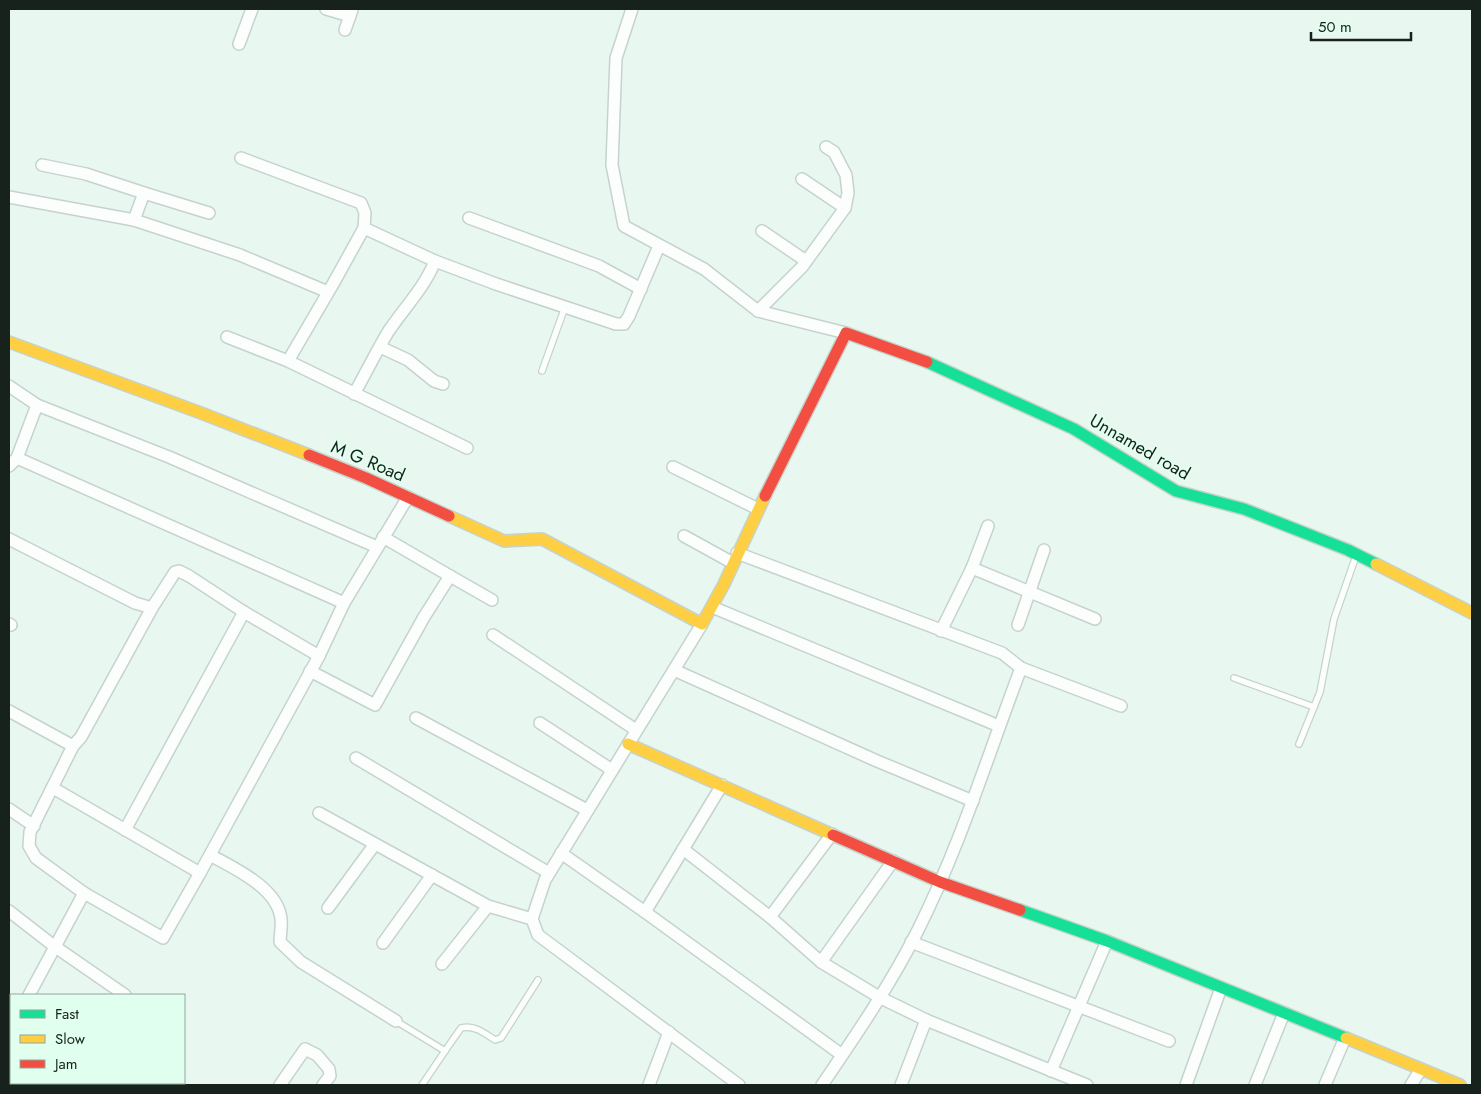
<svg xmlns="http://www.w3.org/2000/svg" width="1481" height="1094" viewBox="0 0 1481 1094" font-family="Jost,sans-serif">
<rect width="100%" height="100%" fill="#e8f8f0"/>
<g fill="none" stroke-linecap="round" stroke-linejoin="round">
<!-- lane casing -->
<g stroke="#c5d3cc" stroke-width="8">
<g id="lane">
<path d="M 542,371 L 565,307"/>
<path d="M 1234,678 L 1314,707"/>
<path d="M 1299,744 L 1320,692 L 1334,619 L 1356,556"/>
<path d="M 396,1021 L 445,1051 L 422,1085"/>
<path d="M 445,1051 L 461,1028 C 475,1025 484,1033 495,1040 L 501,1038 L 538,980"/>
</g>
</g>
<!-- street casing -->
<g stroke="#c5d3cc" stroke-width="14">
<g id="street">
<path d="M 326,9 L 350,16"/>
<path d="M 632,9 L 616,58 L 612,165 L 624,226 L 704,269 L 758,311 L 846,333"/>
<path d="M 345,30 L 352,10"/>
<path d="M 239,44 L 252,9"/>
<path d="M 241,158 L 361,203 L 365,213 L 364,228 L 333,284 L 288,361"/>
<path d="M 42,165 L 86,174 L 144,193"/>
<path d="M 802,179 L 845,208"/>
<path d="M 9,197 L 134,220 L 240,255 L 328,292"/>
<path d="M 469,218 L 599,266 L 641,289"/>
<path d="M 134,220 L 144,193 L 209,213"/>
<path d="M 364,228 L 435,261 L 496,284 L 616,324 L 624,324 L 629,316 L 659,246"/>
<path d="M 762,231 L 806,261"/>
<path d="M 758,311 L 802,267 L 845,208 L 848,193 L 846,175 L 834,152 L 826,147"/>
<path d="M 227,337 L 288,361 L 467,448"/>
<path d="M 380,347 L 408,360 L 434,381 L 443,384"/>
<path d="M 9,386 L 37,405 L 17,458 L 9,466"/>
<path d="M 354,394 C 366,373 376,352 388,332 C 404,308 425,287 435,261"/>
<path d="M 37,405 L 169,457 L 377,547"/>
<path d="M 17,458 L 344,603"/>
<path d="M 673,467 L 758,509"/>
<path d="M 684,536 L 733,563"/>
<path d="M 9,539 L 135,603 L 152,608"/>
<path d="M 737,553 L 1002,653 L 1021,668 C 988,755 960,846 918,930 C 891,984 856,1035 822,1085"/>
<path d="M 972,568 L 1095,619"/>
<path d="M 450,576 L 492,600"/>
<path d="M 712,607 L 999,726"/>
<path d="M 9,624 L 11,625"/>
<path d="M 702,624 L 545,880 L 532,919 L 538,935 L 739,1085"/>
<path d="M 1018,625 L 1044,550"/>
<path d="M 941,631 L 972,568 L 988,526"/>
<path d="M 493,635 L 636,730"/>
<path d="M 1021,668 L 1121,706"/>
<path d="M 674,670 L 877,761 L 973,801"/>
<path d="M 310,671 L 375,705 L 424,617 L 450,576 L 383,537"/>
<path d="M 9,711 L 73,746"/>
<path d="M 416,718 L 587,810"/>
<path d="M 540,723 L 612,770"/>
<path d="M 356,758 L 549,873"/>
<path d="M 53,788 L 200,873 L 319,656 L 344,603 L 408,497"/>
<path d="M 9,809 L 34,826"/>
<path d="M 319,813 L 488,906 L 532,919"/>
<path d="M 125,830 L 244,612"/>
<path d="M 683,849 L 770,917 L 821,962 L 879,997 L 926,1020"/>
<path d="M 561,853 L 645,912 L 842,1055"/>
<path d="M 210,855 C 234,868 278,888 281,919 C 282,926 280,935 280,942 L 301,962 L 396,1021"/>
<path d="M 84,893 L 163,938 L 200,873"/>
<path d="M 328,908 L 375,844"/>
<path d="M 9,911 L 54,946 L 125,995"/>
<path d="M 645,912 L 722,785"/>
<path d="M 770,917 L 832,834"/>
<path d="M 911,942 L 1169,1041"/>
<path d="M 383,943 L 432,875"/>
<path d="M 821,962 L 893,861"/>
<path d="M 442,964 L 488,906"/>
<path d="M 29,995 L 84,893 L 36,858 L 29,846 L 30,832 L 73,746 L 81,737 L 152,608 L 175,572 L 179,571 L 189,576 L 244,612 L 319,656"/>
<path d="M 9,1033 L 11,1028"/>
<path d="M 1051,1071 L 1107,941"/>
<path d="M 141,1083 L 145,1085"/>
<path d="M 280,1085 L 305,1049 L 317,1055 L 329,1069 L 330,1076 L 323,1085"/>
<path d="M 649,1085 L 669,1032"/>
<path d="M 901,1085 L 926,1020 L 1087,1085"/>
<path d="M 1186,1085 L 1221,988"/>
<path d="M 1255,1085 L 1284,1013"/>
<path d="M 1325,1085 L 1345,1038"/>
<path d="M 1411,1085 L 1421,1069"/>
</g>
</g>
<!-- fast casing -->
<g stroke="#c5d3cc" stroke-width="14">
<g id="fast">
<path d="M 927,362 L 1074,429 L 1176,491 L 1244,509 L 1348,550 L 1376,564"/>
<path d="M 1020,910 L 1107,941 L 1346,1038"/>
</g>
</g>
<!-- slow casing -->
<g stroke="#c5d3cc" stroke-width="14">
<g id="slow">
<path d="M 9,342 L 201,413 L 309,455"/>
<path d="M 449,516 L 504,541 L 542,539 L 702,624 L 724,584 L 765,496"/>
<path d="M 1376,564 L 1472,613"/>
<path d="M 628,744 L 833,835"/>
<path d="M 1346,1038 L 1460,1085"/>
</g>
</g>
<!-- jam casing -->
<g stroke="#c5d3cc" stroke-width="14">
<g id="jam">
<path d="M 309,455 L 366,478 L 449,516"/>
<path d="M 765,496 L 846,333 L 927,362"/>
<path d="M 833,835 L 940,882 L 1020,910"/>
</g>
</g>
<!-- lane -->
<use href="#lane" stroke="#fcfefd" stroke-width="5.5"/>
<!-- street -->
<use href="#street" stroke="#fcfefd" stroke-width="11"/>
<!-- fast -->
<use href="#fast" stroke="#16e098" stroke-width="11"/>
<!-- slow -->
<use href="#slow" stroke="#ffcf43" stroke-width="11"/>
<!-- jam -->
<use href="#jam" stroke="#f24e42" stroke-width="11"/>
</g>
<g text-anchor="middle" stroke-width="4" stroke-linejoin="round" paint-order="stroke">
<!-- street labels -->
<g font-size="18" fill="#17221d" stroke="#e1ffef">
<text transform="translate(1140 447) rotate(30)" y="6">Unnamed road</text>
<text transform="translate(368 461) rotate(23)" y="6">M G Road</text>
</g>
</g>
<!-- border -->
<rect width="1481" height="1094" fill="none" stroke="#17221d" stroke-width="20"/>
<!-- legend -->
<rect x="10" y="994" width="175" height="90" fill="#e1ffef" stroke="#90a79b"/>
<rect x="20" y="1010" width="25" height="8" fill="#16e098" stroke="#90a79b"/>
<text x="55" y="1019" font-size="15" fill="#17221d">Fast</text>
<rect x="20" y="1035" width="25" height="8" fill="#ffcf43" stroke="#90a79b"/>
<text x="55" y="1044" font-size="15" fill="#17221d">Slow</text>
<rect x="20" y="1060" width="25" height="8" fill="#f24e42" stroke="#90a79b"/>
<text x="55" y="1069" font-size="15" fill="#17221d">Jam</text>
<!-- scale -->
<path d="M1311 32v8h100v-8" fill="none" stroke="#17221d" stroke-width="2.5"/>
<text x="1318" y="32" font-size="15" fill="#17221d" stroke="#e1ffef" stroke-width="4" paint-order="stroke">50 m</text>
</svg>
